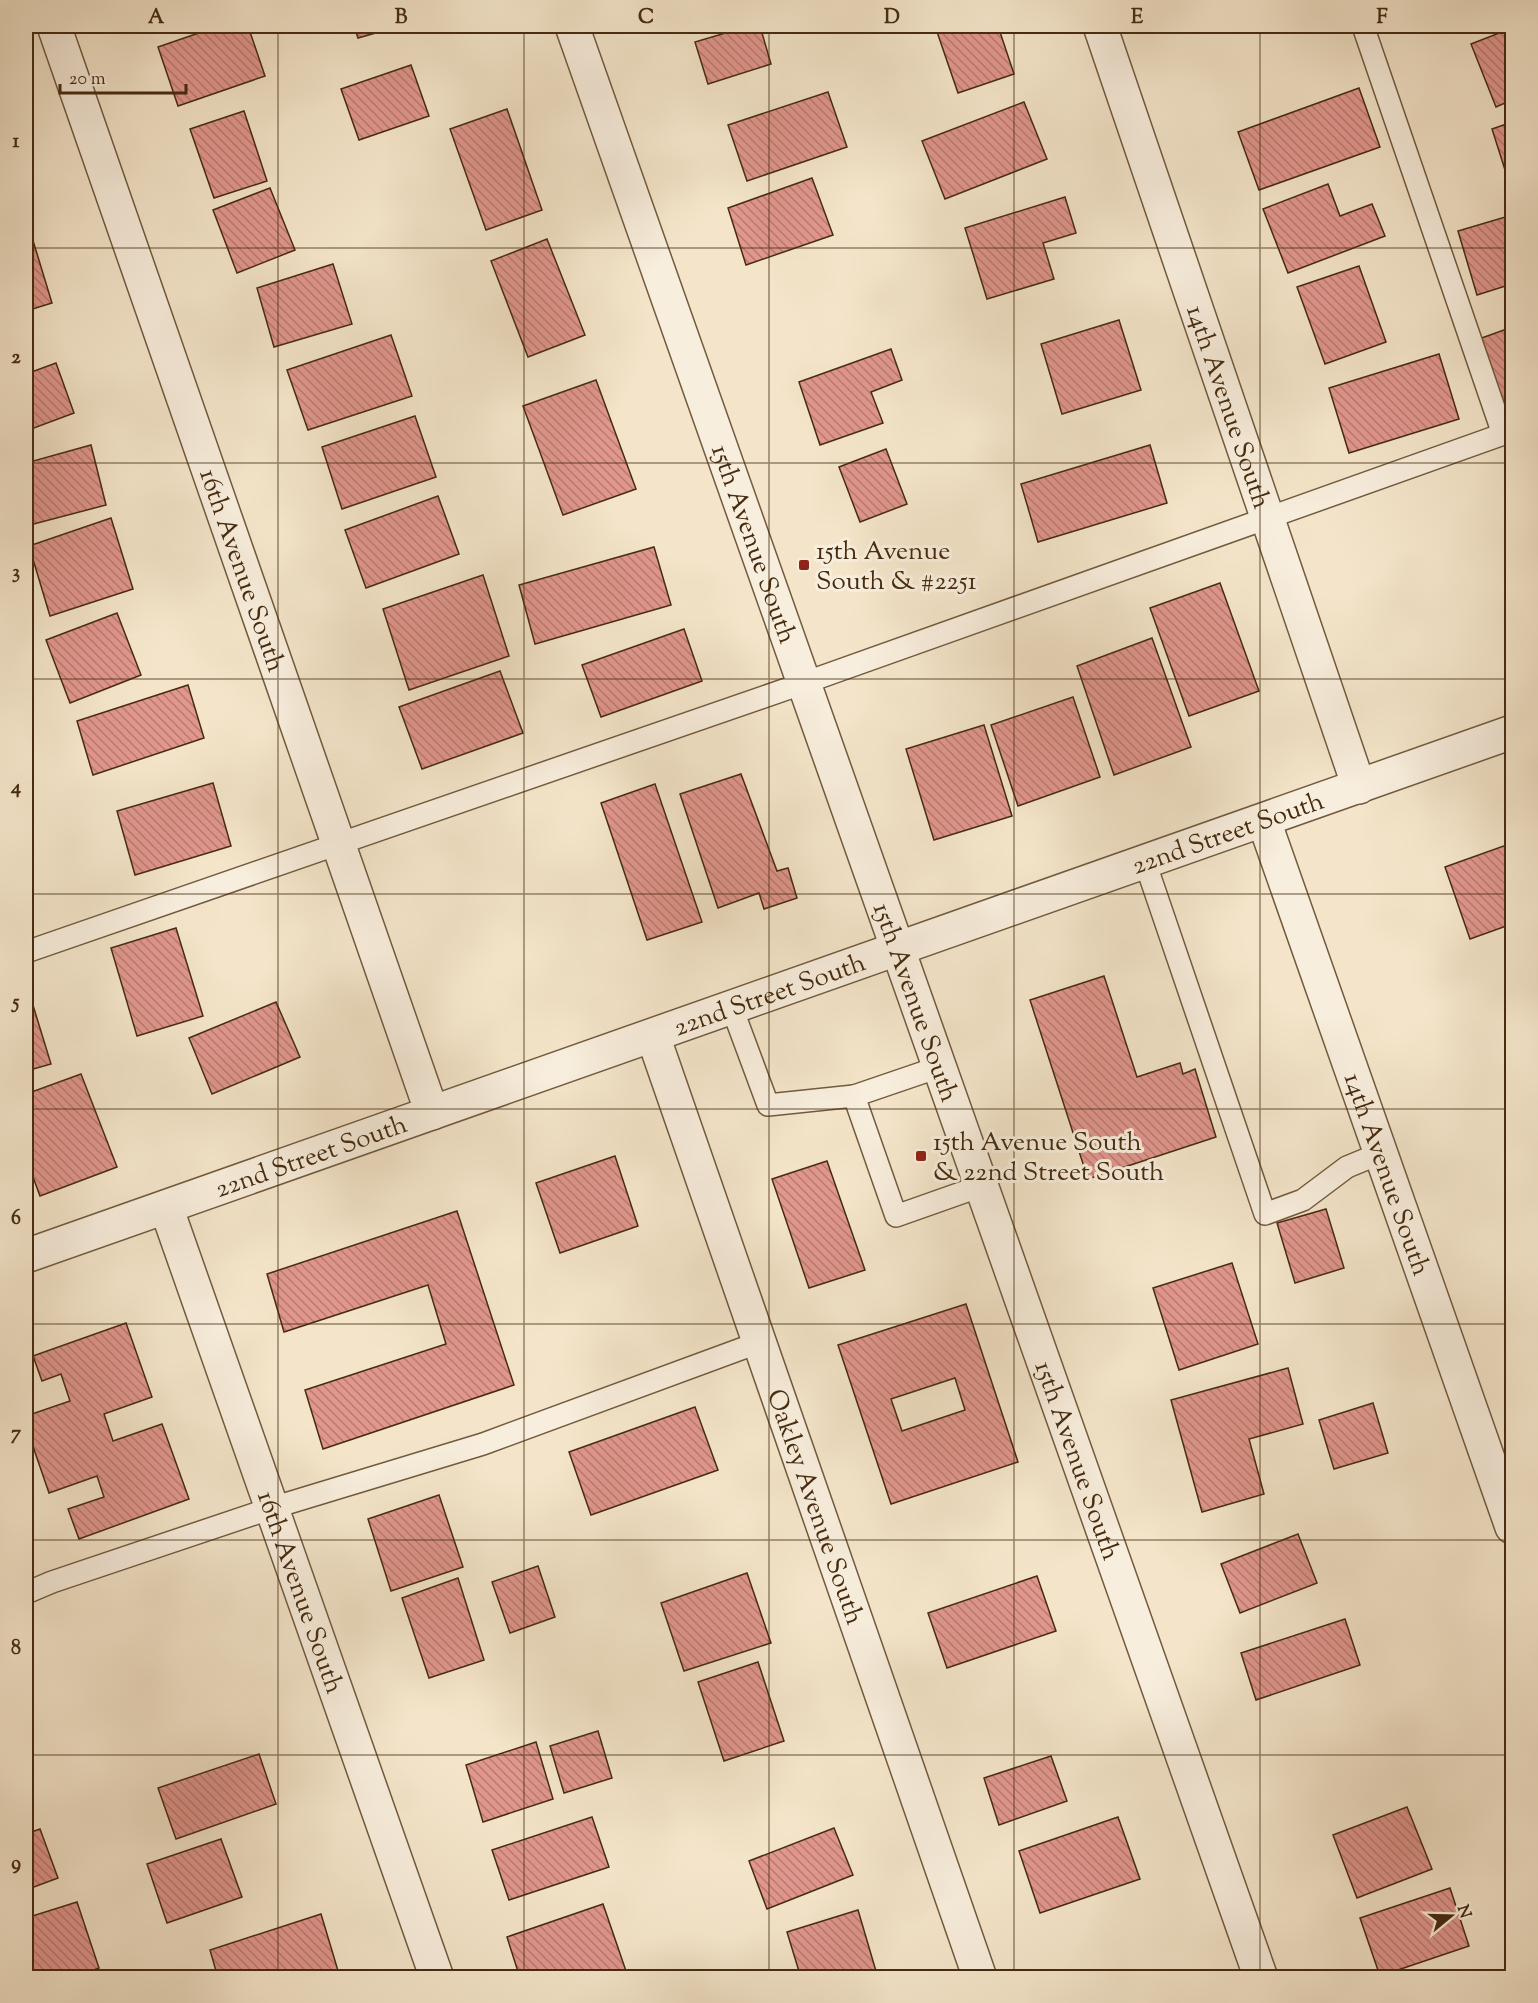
<svg xmlns="http://www.w3.org/2000/svg" width="1538" height="2003" viewBox="0 0 1538 2003" font-family="'Sorts Mill Goudy',serif">
<defs>
<pattern id="building-back-hatch" width="6" height="6" patternUnits="userSpaceOnUse" patternTransform="scale(1.5)"><rect width="6" height="6" fill="#e1968e"/><path d="M-1 5l2 2M0 0l6 6M5-1l2 2" fill="none" stroke="#b87b72"/></pattern>
</defs>
<rect width="100%" height="100%" fill="#f4e5ca"/>
<filter id="stains"><feTurbulence type="fractalNoise" baseFrequency=".00333" numOctaves="4"/><feColorMatrix values="0 0 0 0 .2 0 0 0 0 .09 0 0 0 0 .02 0 0 0 .5 -.17"/></filter>
<radialGradient id="worn" r=".72"><stop offset=".6" stop-color="#630" stop-opacity="0"/><stop offset="1" stop-color="#630" stop-opacity=".3"/></radialGradient>
<!-- building -->
<g fill="url(#building-back-hatch)" stroke="#462b0f" stroke-width="1.5" fill-rule="evenodd">
<path d="M 219,26 L 248,26 L 265,76 L 178,106 L 158,47 Z"/>
<path d="M 354,26 L 400,26 L 358,38 Z"/>
<path d="M 749,26 L 760,26 L 771,64 L 708,84 L 695,42 Z"/>
<path d="M 935,26 L 998,26 L 1014,74 L 958,93 Z"/>
<path d="M 1512,28 L 1512,100 L 1496,107 L 1471,44 Z"/>
<path d="M 411,65 L 429,116 L 359,140 L 341,89 Z"/>
<path d="M 1359,88 L 1380,147 L 1259,190 L 1238,132 Z"/>
<path d="M 828,92 L 847,147 L 747,181 L 728,125 Z"/>
<path d="M 1024,102 L 1047,159 L 945,199 L 922,141 Z"/>
<path d="M 507,109 L 542,210 L 486,230 L 450,129 Z"/>
<path d="M 244,111 L 267,181 L 214,198 L 190,129 Z"/>
<path d="M 1512,122 L 1512,192 L 1492,129 Z"/>
<path d="M 812,178 L 833,235 L 746,265 L 728,208 Z"/>
<path d="M 1328,184 L 1340,216 L 1372,204 L 1385,236 L 1288,273 L 1263,209 Z"/>
<path d="M 270,188 L 295,250 L 237,273 L 213,210 Z"/>
<path d="M 1065,197 L 1076,233 L 1043,243 L 1054,279 L 987,299 L 965,228 Z"/>
<path d="M 1512,215 L 1512,284 L 1477,295 L 1458,231 Z"/>
<path d="M 31,234 L 52,303 L 26,311 L 26,236 Z"/>
<path d="M 547,239 L 585,335 L 528,357 L 491,261 Z"/>
<path d="M 333,264 L 352,324 L 274,347 L 257,288 Z"/>
<path d="M 1359,266 L 1386,342 L 1325,364 L 1297,287 Z"/>
<path d="M 1119,320 L 1141,390 L 1062,414 L 1041,344 Z"/>
<path d="M 1512,327 L 1512,400 L 1501,404 L 1479,339 Z"/>
<path d="M 391,335 L 412,396 L 308,430 L 287,370 Z"/>
<path d="M 891,349 L 902,380 L 871,392 L 883,423 L 820,445 L 799,382 Z"/>
<path d="M 1439,354 L 1459,419 L 1349,453 L 1329,388 Z"/>
<path d="M 56,363 L 74,413 L 26,431 L 26,374 Z"/>
<path d="M 596,380 L 636,489 L 563,515 L 523,406 Z"/>
<path d="M 415,416 L 436,477 L 342,509 L 322,447 Z"/>
<path d="M 91,445 L 106,505 L 26,526 L 26,463 Z"/>
<path d="M 1150,445 L 1167,503 L 1038,542 L 1021,484 Z"/>
<path d="M 886,449 L 907,504 L 860,522 L 839,467 Z"/>
<path d="M 438,496 L 459,554 L 366,588 L 345,530 Z"/>
<path d="M 111,518 L 133,589 L 50,616 L 29,546 Z"/>
<path d="M 654,547 L 671,605 L 535,644 L 519,585 Z"/>
<path d="M 483,575 L 509,656 L 409,690 L 383,609 Z"/>
<path d="M 1220,583 L 1259,691 L 1189,716 L 1150,608 Z"/>
<path d="M 117,613 L 141,675 L 70,703 L 46,640 Z"/>
<path d="M 684,629 L 702,681 L 601,717 L 582,665 Z"/>
<path d="M 1152,638 L 1191,747 L 1114,775 L 1077,666 Z"/>
<path d="M 500,671 L 523,733 L 422,769 L 399,707 Z"/>
<path d="M 188,685 L 204,738 L 93,775 L 77,721 Z"/>
<path d="M 1073,697 L 1100,777 L 1018,806 L 991,725 Z"/>
<path d="M 984,725 L 1012,816 L 934,840 L 906,749 Z"/>
<path d="M 741,774 L 777,871 L 788,868 L 797,898 L 764,909 L 759,893 L 718,908 L 680,794 Z"/>
<path d="M 213,783 L 231,846 L 135,875 L 117,811 Z"/>
<path d="M 655,784 L 702,922 L 647,940 L 601,803 Z"/>
<path d="M 1512,843 L 1512,924 L 1470,939 L 1445,867 Z"/>
<path d="M 176,928 L 203,1016 L 137,1036 L 111,948 Z"/>
<path d="M 1104,976 L 1137,1077 L 1180,1063 L 1183,1074 L 1195,1069 L 1216,1137 L 1088,1179 L 1030,1000 Z"/>
<path d="M 32,1002 L 51,1064 L 26,1071 L 26,1004 Z"/>
<path d="M 276,1002 L 300,1057 L 212,1094 L 189,1038 Z"/>
<path d="M 81,1074 L 117,1167 L 40,1196 L 26,1158 L 26,1094 Z"/>
<path d="M 615,1156 L 638,1226 L 560,1253 L 536,1183 Z"/>
<path d="M 827,1161 L 865,1270 L 809,1288 L 772,1179 Z"/>
<path d="M 1326,1209 L 1344,1268 L 1295,1283 L 1277,1223 Z"/>
<path d="M 457,1211 L 514,1385 L 323,1449 L 305,1390 L 446,1344 L 428,1285 L 284,1332 L 267,1274 Z"/>
<path d="M 1232,1263 L 1258,1344 L 1179,1370 L 1153,1288 Z"/>
<path d="M 966,1304 L 1018,1462 L 891,1504 L 838,1345 ZM 955,1378 L 965,1410 L 902,1431 L 891,1399 Z"/>
<path d="M 126,1323 L 152,1397 L 104,1414 L 113,1441 L 162,1424 L 189,1499 L 79,1539 L 68,1509 L 104,1497 L 97,1476 L 49,1493 L 26,1426 L 26,1416 L 70,1401 L 61,1374 L 42,1381 L 33,1356 Z"/>
<path d="M 1288,1368 L 1303,1424 L 1249,1439 L 1264,1494 L 1202,1512 L 1171,1400 Z"/>
<path d="M 1373,1403 L 1388,1453 L 1334,1469 L 1319,1420 Z"/>
<path d="M 695,1407 L 718,1470 L 591,1515 L 569,1452 Z"/>
<path d="M 439,1495 L 463,1567 L 391,1591 L 368,1519 Z"/>
<path d="M 1298,1534 L 1317,1583 L 1240,1613 L 1221,1564 Z"/>
<path d="M 538,1566 L 555,1617 L 510,1633 L 492,1582 Z"/>
<path d="M 747,1573 L 771,1643 L 684,1671 L 661,1603 Z"/>
<path d="M 1037,1576 L 1056,1631 L 947,1668 L 928,1613 Z"/>
<path d="M 458,1578 L 484,1660 L 429,1678 L 402,1598 Z"/>
<path d="M 1345,1619 L 1360,1665 L 1256,1700 L 1241,1653 Z"/>
<path d="M 758,1662 L 784,1741 L 724,1761 L 698,1682 Z"/>
<path d="M 598,1731 L 612,1778 L 564,1793 L 550,1746 Z"/>
<path d="M 536,1742 L 553,1799 L 483,1822 L 466,1765 Z"/>
<path d="M 259,1754 L 276,1804 L 176,1839 L 158,1788 Z"/>
<path d="M 1051,1756 L 1067,1801 L 999,1825 L 984,1778 Z"/>
<path d="M 1407,1807 L 1432,1869 L 1357,1898 L 1333,1835 Z"/>
<path d="M 592,1817 L 609,1867 L 509,1900 L 492,1850 Z"/>
<path d="M 1118,1817 L 1140,1879 L 1040,1913 L 1019,1851 Z"/>
<path d="M 834,1828 L 853,1875 L 767,1909 L 749,1861 Z"/>
<path d="M 40,1829 L 58,1878 L 26,1890 L 26,1834 Z"/>
<path d="M 221,1839 L 242,1897 L 167,1923 L 147,1864 Z"/>
<path d="M 1450,1888 L 1469,1946 L 1380,1976 L 1360,1918 Z"/>
<path d="M 77,1902 L 99,1968 L 72,1978 L 26,1978 L 26,1918 Z"/>
<path d="M 603,1904 L 626,1971 L 607,1978 L 520,1978 L 507,1937 Z"/>
<path d="M 858,1910 L 878,1978 L 801,1978 L 787,1932 Z"/>
<path d="M 321,1914 L 339,1974 L 330,1978 L 218,1978 L 210,1950 Z"/>
</g>
<g fill="none" stroke-linecap="round" stroke-linejoin="round">
<!-- service casing -->
<g stroke="#725a3e" stroke-width="24">
<g id="service">
<path d="M 1363,26 L 1503,434"/>
<path d="M 1145,862 L 1265,1214 L 1303,1200 L 1347,1167 L 1381,1153"/>
<path d="M 26,952 L 804,683 L 1512,431"/>
<path d="M 732,1008 L 768,1105 L 854,1096 L 896,1216 L 981,1186"/>
<path d="M 854,1096 L 939,1067"/>
<path d="M 26,1593 L 52,1582 L 272,1508 L 483,1444 L 760,1342"/>
</g>
</g>
<!-- minor casing -->
<g stroke="#725a3e" stroke-width="36">
<g id="minor">
<path id="s1" d="M 54,26 L 432,1113"/>
<path id="s2" d="M 1100,26 L 1359,787"/>
<path id="s3" d="M 1264,821 L 1512,1527"/>
<path id="s4" d="M 653,1036 L 980,1978"/>
<path id="s5" d="M 166,1207 L 437,1978"/>
</g>
</g>
<!-- tertiary casing -->
<g stroke="#725a3e" stroke-width="36">
<g id="tertiary">
<path id="s6" d="M 572,26 L 1261,1978"/>
<path id="s7" d="M 26,1256 L 1512,732"/>
</g>
</g>
<!-- service -->
<use href="#service" stroke="#f8eedd" stroke-width="21"/>
<!-- minor -->
<use href="#minor" stroke="#f8eedd" stroke-width="33"/>
<!-- tertiary -->
<use href="#tertiary" stroke="#f8eedd" stroke-width="33"/>
</g>
<!-- grid -->
<path fill="none" stroke="#462b0f" stroke-width="1.5" stroke-opacity="0.55" d="M 278,26 L 278,1978M 524,26 L 524,1978M 769,26 L 769,1978M 1014,26 L 1014,1978M 1260,26 L 1260,1978M 26,248 L 1512,248M 26,463 L 1512,463M 26,679 L 1512,679M 26,894 L 1512,894M 26,1109 L 1512,1109M 26,1324 L 1512,1324M 26,1540 L 1512,1540M 26,1755 L 1512,1755"/>
<!-- markers -->
<g fill="#8f2418" stroke="#f8eedd" stroke-width="2">
<rect x="798" y="559" width="12" height="12" rx="3"/>
<rect x="915" y="1150" width="12" height="12" rx="3"/>
</g>
<g text-anchor="middle" stroke-width="6" stroke-linejoin="round" paint-order="stroke">
<!-- street labels -->
<g font-size="26" fill="#462b0f" stroke="#f8eedd">
<text dy="9" stroke="none"><textPath href="#s2" startOffset="402">14th Avenue South</textPath></text>
<text dy="9" stroke="none"><textPath href="#s6" startOffset="549">15th Avenue South</textPath></text>
<text dy="9" stroke="none"><textPath href="#s1" startOffset="576">16th Avenue South</textPath></text>
<text dy="9" stroke="none"><textPath href="#s7" startOffset="1274">22nd Street South</textPath></text>
<text dy="9" stroke="none"><textPath href="#s7" startOffset="788">22nd Street South</textPath></text>
<text dy="9" stroke="none"><textPath href="#s6" startOffset="1035">15th Avenue South</textPath></text>
<text dy="9" stroke="none"><textPath href="#s7" startOffset="302">22nd Street South</textPath></text>
<text dy="9" stroke="none"><textPath href="#s3" startOffset="374">14th Avenue South</textPath></text>
<text dy="9" stroke="none"><textPath href="#s6" startOffset="1521">15th Avenue South</textPath></text>
<text dy="9" stroke="none"><textPath href="#s4" startOffset="498">Oakley Avenue South</textPath></text>
<text dy="9" stroke="none"><textPath href="#s5" startOffset="408">16th Avenue South</textPath></text>
</g>
<!-- poi labels -->
<g font-size="26" fill="#462b0f" stroke="#f8eedd" text-anchor="start">
<text x="816" y="559">15th Avenue<tspan x="816" dy="30">South &amp; #2251</tspan></text>
<text x="933" y="1150">15th Avenue South<tspan x="933" dy="30">&amp; 22nd Street South</tspan></text>
</g>
</g>
<!-- margin -->
<rect width="1538" height="2003" fill="none" stroke="#f4e5ca" stroke-width="66"/>
<!-- north arrow -->
<g transform="translate(1451 1916) rotate(71)" stroke="#f8eedd" stroke-width="4.5" paint-order="stroke">
<path d="M0-4.5L10 22L0 15L-10 22Z" fill="#462b0f"/>
<text y="-9" font-size="16" font-weight="bold" text-anchor="middle" fill="#462b0f">N</text>
</g>
<!-- scale -->
<path d="M60 84v9h126v-9" fill="none" stroke="#462b0f" stroke-width="3"/>
<text x="69" y="84" font-size="18" fill="#462b0f" stroke="#f8eedd" stroke-width="4.5" paint-order="stroke">20 m</text>
<rect x="33" y="33" width="1472" height="1937" fill="none" stroke="#462b0f" stroke-width="2"/>
<g font-size="20" text-anchor="middle" font-weight="bold" fill="#462b0f">
<text x="156" y="23">A</text>
<text x="401" y="23">B</text>
<text x="646" y="23">C</text>
<text x="892" y="23">D</text>
<text x="1137" y="23">E</text>
<text x="1382" y="23">F</text>
<text x="16" y="147">1</text>
<text x="16" y="363">2</text>
<text x="16" y="578">3</text>
<text x="16" y="793">4</text>
<text x="16" y="1008">5</text>
<text x="16" y="1224">6</text>
<text x="16" y="1439">7</text>
<text x="16" y="1654">8</text>
<text x="16" y="1869">9</text>
</g>
<rect width="100%" height="100%" filter="url(#stains)"/>
<rect width="100%" height="100%" fill="url(#worn)"/>
</svg>
